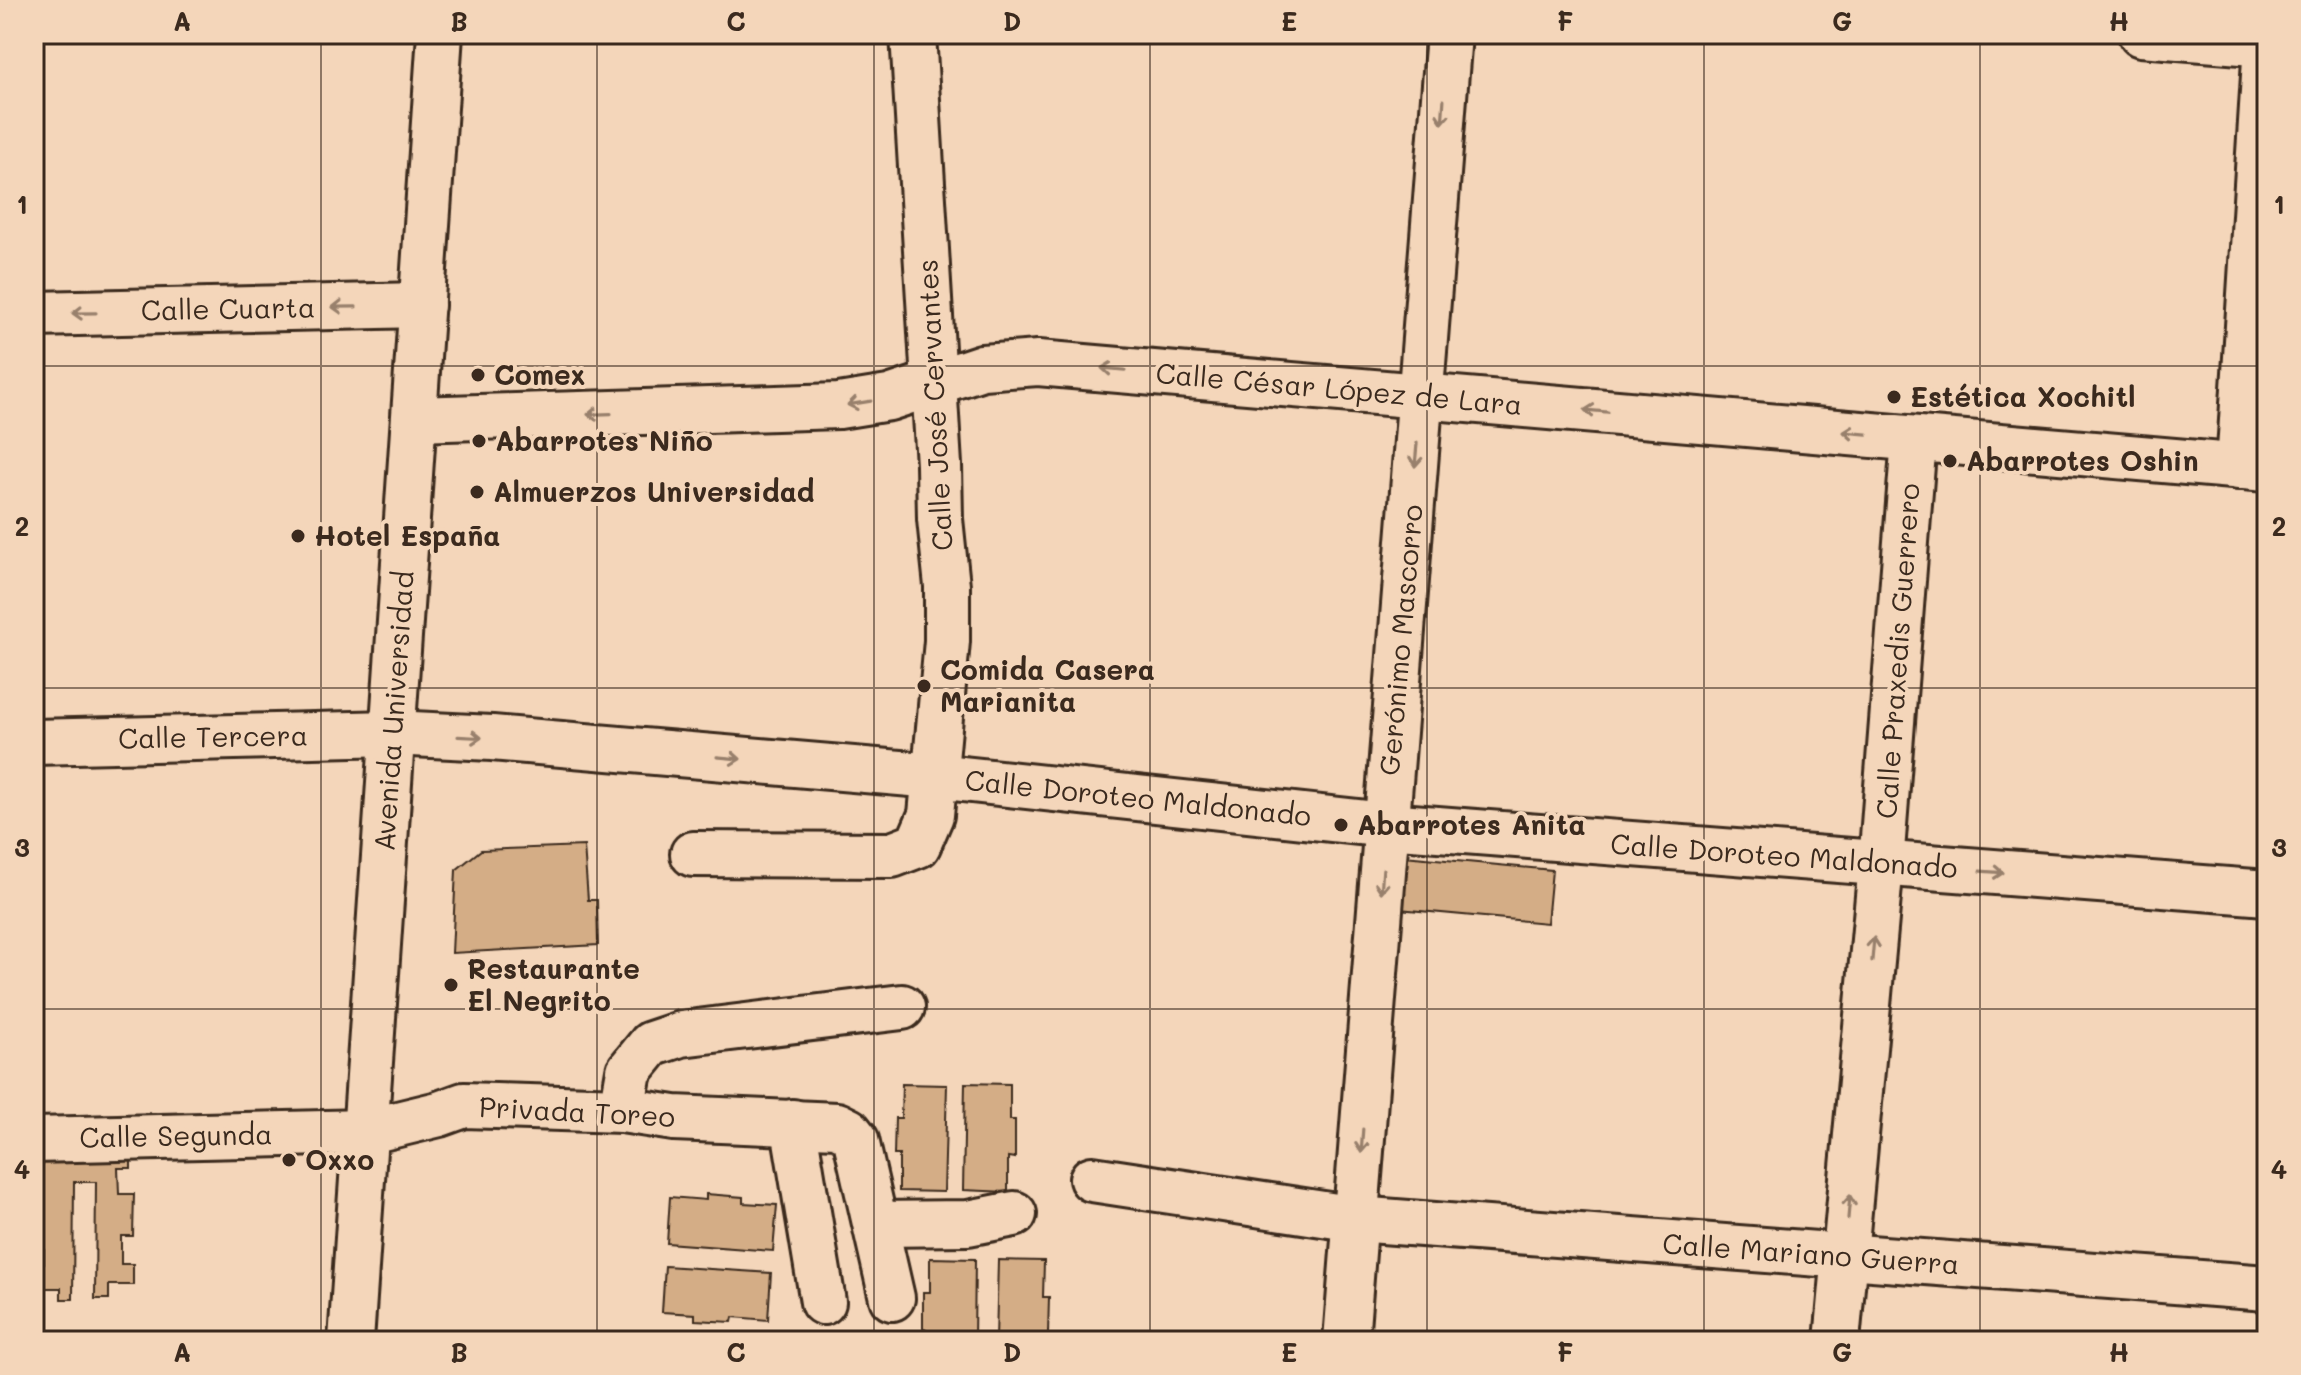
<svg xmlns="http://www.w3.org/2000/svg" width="2301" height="1375" viewBox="0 0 2301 1375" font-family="Mali,sans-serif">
<rect width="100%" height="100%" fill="#f4d6ba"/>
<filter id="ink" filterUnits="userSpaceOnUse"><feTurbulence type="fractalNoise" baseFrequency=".0125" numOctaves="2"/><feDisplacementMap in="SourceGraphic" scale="16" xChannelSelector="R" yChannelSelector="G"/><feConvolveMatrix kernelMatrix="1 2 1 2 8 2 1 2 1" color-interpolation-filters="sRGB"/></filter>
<g filter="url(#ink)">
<!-- building -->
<g fill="#d4ad86" stroke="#3b2a1e" stroke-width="2">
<path d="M 584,846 L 588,900 L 597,900 L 598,945 L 452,953 L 456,870 L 481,850 Z"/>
<path d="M 1404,856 L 1552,870 L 1547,923 L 1399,909 Z"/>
<path d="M 965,1083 L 1010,1084 L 1010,1120 L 1015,1120 L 1015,1158 L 1008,1157 L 1008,1192 L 963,1190 Z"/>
<path d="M 902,1084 L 947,1085 L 944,1192 L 899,1191 L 899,1155 L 894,1155 L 895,1118 L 901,1118 Z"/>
<path d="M 34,1146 L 131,1147 L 131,1168 L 118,1168 L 119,1194 L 134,1194 L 133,1236 L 121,1236 L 121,1264 L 133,1264 L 133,1285 L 109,1285 L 109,1299 L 95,1299 L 96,1182 L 74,1182 L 73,1299 L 61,1299 L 61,1288 L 36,1288 L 36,1263 L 44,1263 L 44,1243 L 34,1243 L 34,1235 L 41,1235 L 41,1214 L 34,1214 L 34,1195 L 42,1195 L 42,1175 L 34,1176 Z"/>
<path d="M 706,1194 L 743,1197 L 743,1203 L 777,1205 L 773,1251 L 667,1243 L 670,1197 L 706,1200 Z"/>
<path d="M 930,1258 L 975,1259 L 974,1341 L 928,1341 L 928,1330 L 923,1329 L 923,1292 L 930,1292 Z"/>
<path d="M 998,1260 L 1044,1261 L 1043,1297 L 1049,1297 L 1048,1334 L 1042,1334 L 1042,1341 L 996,1341 Z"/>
<path d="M 665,1266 L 771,1273 L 768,1320 L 733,1317 L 732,1322 L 695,1320 L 695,1314 L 662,1312 Z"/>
<path d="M 427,1333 L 487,1336 L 486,1341 L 427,1341 Z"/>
<path d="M 522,1338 L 599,1341 L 522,1341 Z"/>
</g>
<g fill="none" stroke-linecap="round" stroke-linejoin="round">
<!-- minor casing -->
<g stroke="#3b2a1e" stroke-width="50">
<g id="minor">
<path d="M 2141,34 L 2267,44"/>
<path d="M 34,314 L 422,305"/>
<path d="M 415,419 L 839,406 L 889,398 L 982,367 L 1038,363 L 2267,469"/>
<path d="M 2239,467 L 2266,44"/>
<path d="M 34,742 L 392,733 L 492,738 L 935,776 L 1386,825 L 2267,893"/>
<path d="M 693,854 L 892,855 L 918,845 L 931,815 L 947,641 L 947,586 L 940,519 L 939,465 L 913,34"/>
<path d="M 622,1110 L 629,1071 L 651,1044 L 681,1034 L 902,1007"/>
<path d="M 793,1122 L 823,1302"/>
<path d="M 34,1140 L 365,1132 L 439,1114 L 464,1105 L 622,1110 L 674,1118 L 837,1125 L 849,1131 L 856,1140 L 892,1298"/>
<path d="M 1092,1179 L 1356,1219 L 2267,1288"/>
<path d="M 876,1224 L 968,1223 L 1014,1214"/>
<path d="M 1346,1341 L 1449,34"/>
<path d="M 1837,1341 L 1881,864 L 1914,439"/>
</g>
</g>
<!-- major casing -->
<g stroke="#3b2a1e" stroke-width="50">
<path id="major" d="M 351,1341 L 440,34"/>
</g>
<!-- minor -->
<use href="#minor" stroke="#f4d6ba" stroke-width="44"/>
<!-- major -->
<use href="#major" stroke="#f4d6ba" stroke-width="44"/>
</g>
<!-- one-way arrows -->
<defs><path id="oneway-shaft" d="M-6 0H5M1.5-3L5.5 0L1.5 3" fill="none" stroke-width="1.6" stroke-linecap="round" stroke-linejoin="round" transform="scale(2)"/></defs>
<g stroke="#98806c">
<use href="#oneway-shaft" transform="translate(1443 112) rotate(94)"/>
<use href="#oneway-shaft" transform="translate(344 307) rotate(179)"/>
<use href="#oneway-shaft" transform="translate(84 313) rotate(179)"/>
<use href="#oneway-shaft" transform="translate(1113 369) rotate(-175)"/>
<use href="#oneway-shaft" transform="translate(859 403) rotate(171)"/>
<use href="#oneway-shaft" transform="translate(1596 411) rotate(-175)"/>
<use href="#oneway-shaft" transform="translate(599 414) rotate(178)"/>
<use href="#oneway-shaft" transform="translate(1855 433) rotate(-175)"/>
<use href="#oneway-shaft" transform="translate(1416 455) rotate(95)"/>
<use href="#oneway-shaft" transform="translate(470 737) rotate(3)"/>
<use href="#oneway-shaft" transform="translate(729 758) rotate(5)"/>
<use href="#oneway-shaft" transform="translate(1992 872) rotate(4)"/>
<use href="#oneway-shaft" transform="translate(1382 881) rotate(94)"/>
<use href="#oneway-shaft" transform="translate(1873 949) rotate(-85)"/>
<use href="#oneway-shaft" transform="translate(1362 1141) rotate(94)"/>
<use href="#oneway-shaft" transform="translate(1849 1207) rotate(-85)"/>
</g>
</g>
<!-- grid -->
<path fill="none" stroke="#3b2a1e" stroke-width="2" stroke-opacity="0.55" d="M 321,34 L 321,1341M 597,34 L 597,1341M 874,34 L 874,1341M 1150,34 L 1150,1341M 1427,34 L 1427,1341M 1704,34 L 1704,1341M 1980,34 L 1980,1341M 34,366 L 2267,366M 34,688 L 2267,688M 34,1009 L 2267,1009"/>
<!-- markers -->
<g fill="#3b2a1e" stroke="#f4d6ba" stroke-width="3">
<circle cx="478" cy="375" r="8"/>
<circle cx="1894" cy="397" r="8"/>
<circle cx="479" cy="441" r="8"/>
<circle cx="1950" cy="461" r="8"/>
<circle cx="477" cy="492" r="8"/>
<circle cx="298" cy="536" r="8"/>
<circle cx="924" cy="686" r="8"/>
<circle cx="1341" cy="825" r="8"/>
<circle cx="451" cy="985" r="8"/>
<circle cx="289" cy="1160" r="8"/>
</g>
<g text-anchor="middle" stroke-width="8" stroke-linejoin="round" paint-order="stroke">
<!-- street labels -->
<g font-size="28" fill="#3b2a1e" stroke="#f4d6ba">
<text transform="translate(228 309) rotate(-1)" y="10">Calle Cuarta</text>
<text transform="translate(1339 389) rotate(5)" y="10">Calle César López de Lara</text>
<text transform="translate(935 405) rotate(-93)" y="10">Calle José Cervantes</text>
<text transform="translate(1401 640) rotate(-85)" y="10">Gerónimo Mascorro</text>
<text transform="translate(1898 651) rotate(-86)" y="10">Calle Praxedis Guerrero</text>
<text transform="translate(394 711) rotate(-86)" y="10">Avenida Universidad</text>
<text transform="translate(213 737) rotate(-1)" y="10">Calle Tercera</text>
<text transform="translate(1138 798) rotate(6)" y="10">Calle Doroteo Maldonado</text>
<text transform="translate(1784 856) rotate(4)" y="10">Calle Doroteo Maldonado</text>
<text transform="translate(577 1112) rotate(3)" y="10">Privada Toreo</text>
<text transform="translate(176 1136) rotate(-1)" y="10">Calle Segunda</text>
<text transform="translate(1811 1254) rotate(4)" y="10">Calle Mariano Guerra</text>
</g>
<!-- poi labels -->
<g font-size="28" font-weight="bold" fill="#3b2a1e" stroke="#f4d6ba" text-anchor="start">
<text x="494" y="385">Comex</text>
<text x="1910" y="407">Estética Xochitl</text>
<text x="495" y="451">Abarrotes Niño</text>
<text x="1966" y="471">Abarrotes Oshin</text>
<text x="493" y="502">Almuerzos Universidad</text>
<text x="314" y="546">Hotel España</text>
<text x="940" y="680">Comida Casera<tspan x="940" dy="32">Marianita</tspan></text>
<text x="1357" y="835">Abarrotes Anita</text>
<text x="467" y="979">Restaurante<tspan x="467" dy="32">El Negrito</tspan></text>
<text x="305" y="1170">Oxxo</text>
</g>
</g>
<!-- margin -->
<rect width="2301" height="1375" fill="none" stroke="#f4d6ba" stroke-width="88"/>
<rect x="44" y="44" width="2213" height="1287" fill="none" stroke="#3b2a1e" stroke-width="3"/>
<g font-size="26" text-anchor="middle" font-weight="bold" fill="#3b2a1e">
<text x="182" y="31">A</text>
<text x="459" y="31">B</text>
<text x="736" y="31">C</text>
<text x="1012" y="31">D</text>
<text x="1289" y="31">E</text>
<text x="1565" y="31">F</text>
<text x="1842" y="31">G</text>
<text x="2119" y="31">H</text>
<text x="22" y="214">1</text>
<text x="2279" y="214">1</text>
<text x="22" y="536">2</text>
<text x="2279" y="536">2</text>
<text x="22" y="857">3</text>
<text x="2279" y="857">3</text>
<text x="22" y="1179">4</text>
<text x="2279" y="1179">4</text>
<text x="182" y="1362">A</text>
<text x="459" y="1362">B</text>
<text x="736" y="1362">C</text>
<text x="1012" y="1362">D</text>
<text x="1289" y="1362">E</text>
<text x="1565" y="1362">F</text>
<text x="1842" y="1362">G</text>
<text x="2119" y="1362">H</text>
</g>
</svg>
